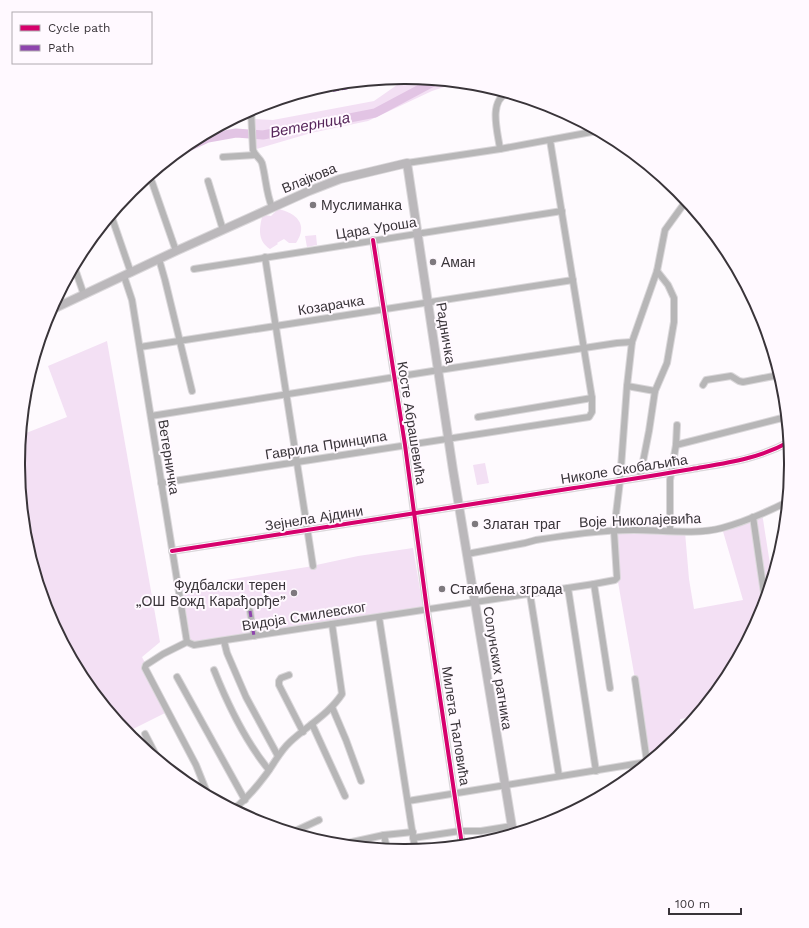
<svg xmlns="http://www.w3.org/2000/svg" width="809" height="928" viewBox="0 0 809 928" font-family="'Work Sans',sans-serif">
<rect width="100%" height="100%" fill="#fefafe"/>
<!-- green -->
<g fill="#f3e0f4">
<path d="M 407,78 L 456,83 L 432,91 L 368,121 L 311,133 L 253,150 L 252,119 L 273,120 L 374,101 Z"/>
<path d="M 278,209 C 296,213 309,224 296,243 L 289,243 L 284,239 L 277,243 L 278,244 L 270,249 C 258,241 259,230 262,217 L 265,215 L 271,216 Z"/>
<path d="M 316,235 L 317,245 L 307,247 L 305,236 Z"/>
<path d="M 107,341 L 160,642 L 142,657 L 169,711 L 127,732 L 83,679 L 47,612 L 25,539 L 18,464 L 21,435 L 67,417 L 48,366 Z"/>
<path d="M 485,463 L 489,483 L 477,485 L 473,465 Z"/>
<path d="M 762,513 L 772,577 L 761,612 L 726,679 L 695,717 L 680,719 L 682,732 L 678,737 L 647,763 L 635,679 L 618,582 L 614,531 L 685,532 L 689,579 L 694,609 L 743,600 L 722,528 Z"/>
<path d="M 413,548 L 423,607 L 195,642 L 191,640 L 190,638 L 182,587 L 307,567 L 358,556 Z"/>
<path d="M 550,822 L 513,833 L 513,828 Z"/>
</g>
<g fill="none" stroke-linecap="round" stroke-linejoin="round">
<!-- river -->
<path stroke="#e2c4e4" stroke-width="9" d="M 180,151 L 208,138 L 236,133 L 263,135 L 375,113 L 435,81"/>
<!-- minor casing -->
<g stroke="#dad7da" stroke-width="8">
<g id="minor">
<path d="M 251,110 L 253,150 C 255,156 260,158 262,163 C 266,178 266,193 272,207"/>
<path d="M 500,149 C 498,133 488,102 507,93"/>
<path d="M 223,157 L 255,155"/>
<path d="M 407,163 L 500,149 L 597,131"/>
<path d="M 208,181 L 223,230"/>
<path d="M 152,182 L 176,251"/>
<path d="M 111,215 L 131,273"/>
<path d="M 373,240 L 405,445 L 427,610 L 462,845"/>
<path d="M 265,257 L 313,566"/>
<path d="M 159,259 L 165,280 L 192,391"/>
<path d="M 74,266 L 84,295"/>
<path d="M 194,269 L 562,211"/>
<path d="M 124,276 L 132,300 L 187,642"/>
<path d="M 140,347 L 573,280"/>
<path d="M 703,385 L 706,380 L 731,376 L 739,381 L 743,382 L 779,375"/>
<path d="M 627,386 L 655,391"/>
<path d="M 151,416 L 439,370 L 617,343 L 632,342"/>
<path d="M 478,417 L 592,398 L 550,140"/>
<path d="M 676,445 L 786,417"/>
<path d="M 640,477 L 649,431 L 655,391 L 667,363 L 674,322 L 674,298 L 668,285 L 657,271"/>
<path d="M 161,483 L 589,417 L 592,412 L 592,398"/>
<path d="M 753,517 L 765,600"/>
<path d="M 670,531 L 670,480 L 676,445 L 677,425"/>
<path d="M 172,551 C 306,531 440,509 574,488 C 613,482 653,476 692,469 C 726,463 758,459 789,442"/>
<path d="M 467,554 L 525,543 L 536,540 C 568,535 601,530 634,530 C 661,530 696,535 722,528 C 744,522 767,512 787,502"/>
<path d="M 568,588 L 596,771"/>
<path d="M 530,594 L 559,776"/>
<path d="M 250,611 L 254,636"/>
<path d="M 379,617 L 415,849"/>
<path d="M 224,641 L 227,653 L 246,697 L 278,756"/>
<path d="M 214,670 C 228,705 245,741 269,770"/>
<path d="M 289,675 L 281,678 L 279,681 L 279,685 L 303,732"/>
<path d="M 177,677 L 245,800"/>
<path d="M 610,688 L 594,584 L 615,580 L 617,578 L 614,531 L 620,481 L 627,386 L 632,342 L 657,271 L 665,230 L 686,201"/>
<path d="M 332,707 L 346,740 L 361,781"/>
<path d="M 312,724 L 345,796"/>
<path d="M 145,734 L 158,759"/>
<path d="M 208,795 L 196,765 L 145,668 L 146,665 L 163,654 L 187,642 L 194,645 L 219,641 L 594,584"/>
<path d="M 408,801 L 647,762 L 635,679"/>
<path d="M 234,809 C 245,800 255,789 264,777 C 273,766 279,752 290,742 C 307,726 329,714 342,694 L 332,624"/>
<path d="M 293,832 L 319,820"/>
<path d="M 384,835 L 387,849"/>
<path d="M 413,838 L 460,831 L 481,831 L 512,826"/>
<path d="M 343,844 L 384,835 L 413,832"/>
</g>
</g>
<!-- major casing -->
<g stroke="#dad7da" stroke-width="10">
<path id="major" d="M 51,310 L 176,251 L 309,191 L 340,179 L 407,163 L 453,470 L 513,833"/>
</g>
<!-- minor -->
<use href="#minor" stroke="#b7b6b7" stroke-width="6"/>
<!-- major -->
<use href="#major" stroke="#bbb8bb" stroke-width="8"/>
<!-- quiet -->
<g stroke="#8e44ad" stroke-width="3" stroke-dasharray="6 3" stroke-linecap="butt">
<path d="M 306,92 C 325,91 345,91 362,82"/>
<path d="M 250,611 L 254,636"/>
</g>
<!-- cycleway casing -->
<g stroke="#fff9ff" stroke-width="6">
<g id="cycleway">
<path d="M 373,240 L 405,445 L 427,610 L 462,845"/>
<path d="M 172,551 C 306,531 440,509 574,488 C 613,482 653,476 692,469 C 726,463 758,459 789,442"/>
</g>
</g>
<!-- cycleway -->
<use href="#cycleway" stroke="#d6006c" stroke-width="4"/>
</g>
<!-- markers -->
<g fill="#7e797e" stroke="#fff9ff" stroke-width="1.5">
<circle cx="313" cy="205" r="4"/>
<circle cx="433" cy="262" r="4"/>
<circle cx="475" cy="524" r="4"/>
<circle cx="442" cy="589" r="4"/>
<circle cx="294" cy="593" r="4"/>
</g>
<g text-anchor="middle" stroke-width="4" stroke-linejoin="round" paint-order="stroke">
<!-- street labels -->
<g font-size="14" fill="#393439" stroke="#fff9ff">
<text transform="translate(309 178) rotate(-22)" y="5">Влајкова</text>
<text transform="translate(376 228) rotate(-9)" y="5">Цара Уроша</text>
<text transform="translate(331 305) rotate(-9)" y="5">Козарачка</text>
<text transform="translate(446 333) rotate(81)" y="5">Радничка</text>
<text transform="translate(412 423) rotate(81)" y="5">Косте Абрашевића</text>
<text transform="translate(326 445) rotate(-9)" y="5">Гаврила Принципа</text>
<text transform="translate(169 457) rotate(81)" y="5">Ветерничка</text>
<text transform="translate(624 469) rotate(-9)" y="5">Николе Скобаљића</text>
<text transform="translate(314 518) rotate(-9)" y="5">Зејнела Ајдини</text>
<text transform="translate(640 520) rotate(-2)" y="5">Воје Николајевића</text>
<text transform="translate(304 616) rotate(-9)" y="5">Видоја Смилевског</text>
<text transform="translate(498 668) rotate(81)" y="5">Солунских ратника</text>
<text transform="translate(456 726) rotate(81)" y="5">Милета Ћаловића</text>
</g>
<!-- poi labels -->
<g font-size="14" fill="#393439" stroke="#fff9ff" text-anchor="start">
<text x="321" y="210">Муслиманка</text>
<text x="441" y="267">Аман</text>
<text x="483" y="529">Златан траг</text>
<text x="286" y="590" text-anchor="end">Фудбалски терен<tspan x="286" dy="16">„ОШ Вожд Карађорђе”</tspan></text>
<text x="450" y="594">Стамбена зграда</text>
</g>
<!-- water labels -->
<g font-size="15" font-style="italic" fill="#56255a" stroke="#fff9ff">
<text transform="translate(310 125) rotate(-11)" y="5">Ветерница</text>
</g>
</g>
<!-- crop -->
<path d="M0 0H809V928H0ZM404 84H405A379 379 0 0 1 784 463V465A379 379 0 0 1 405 844H404A379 379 0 0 1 25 465V463A379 379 0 0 1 404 84Z" fill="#fff9ff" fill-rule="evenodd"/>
<path fill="none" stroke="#393439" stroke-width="2" d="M404 84H405A379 379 0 0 1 784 463V465A379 379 0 0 1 405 844H404A379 379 0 0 1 25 465V463A379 379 0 0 1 404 84Z"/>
<!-- legend -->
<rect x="12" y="12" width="140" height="52" fill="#fff9ff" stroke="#b0aab0"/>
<rect x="20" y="25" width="20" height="6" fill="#d6006c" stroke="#b0aab0"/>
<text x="48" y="32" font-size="12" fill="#393439">Cycle path</text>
<rect x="20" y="45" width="20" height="6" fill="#8e44ad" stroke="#b0aab0"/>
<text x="48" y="52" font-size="12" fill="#393439">Path</text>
<!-- scale -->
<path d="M669 908v6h72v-6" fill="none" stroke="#393439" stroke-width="2"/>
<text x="675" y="908" font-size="12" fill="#393439" stroke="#fff9ff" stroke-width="3" paint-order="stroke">100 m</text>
</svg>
